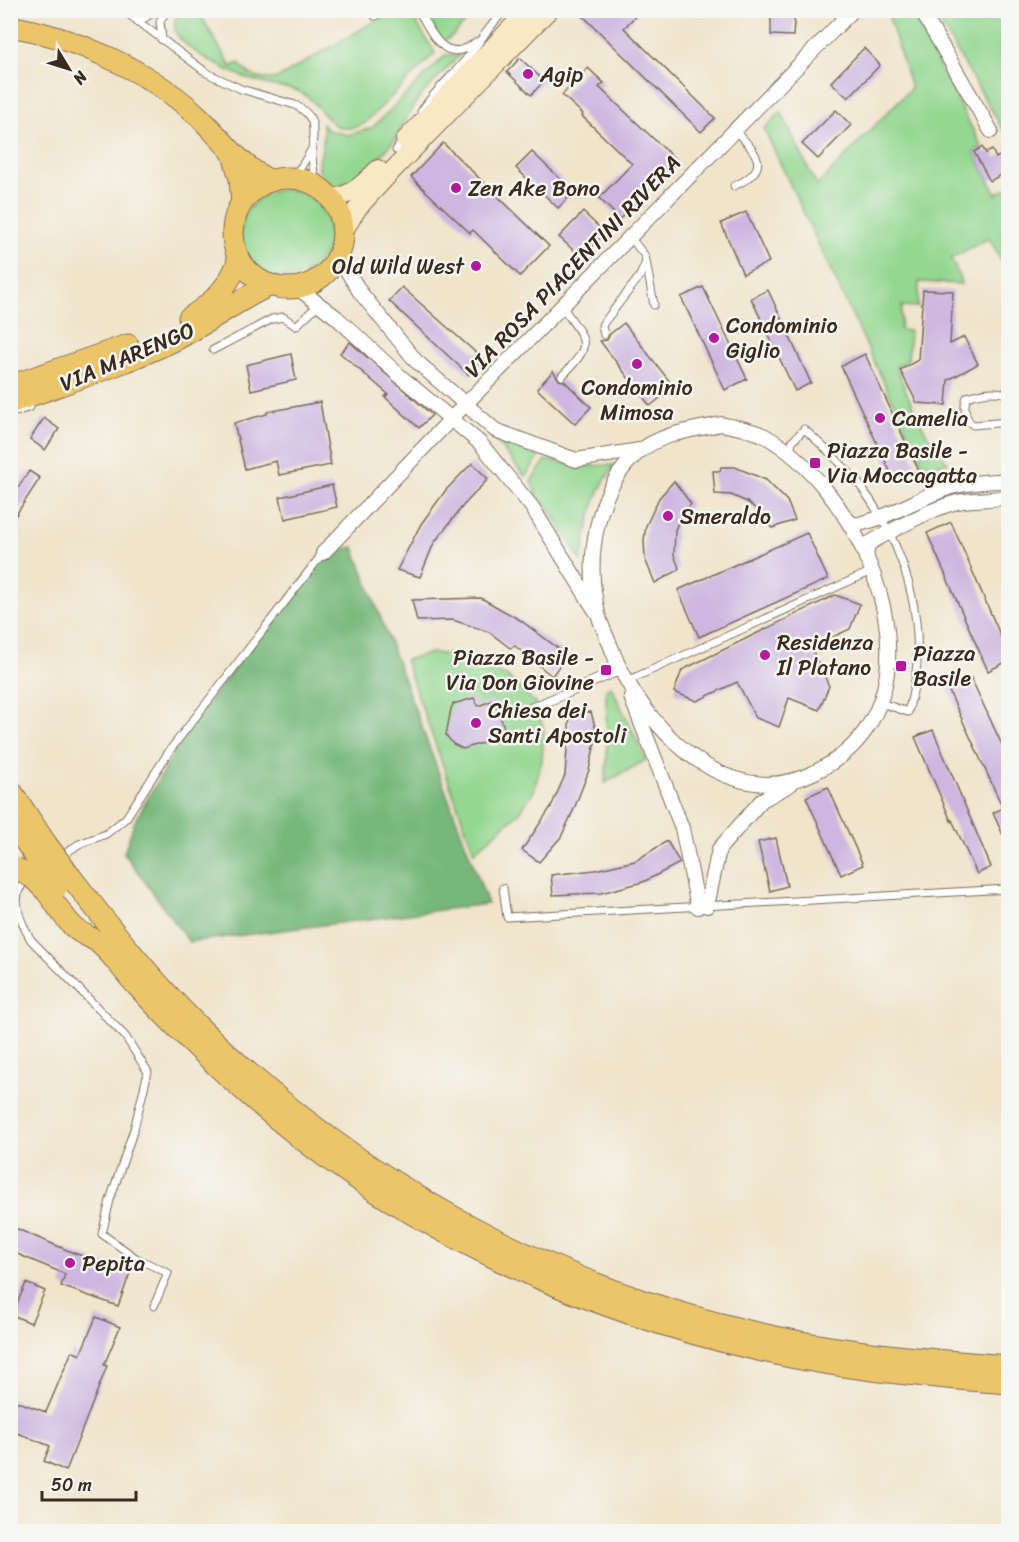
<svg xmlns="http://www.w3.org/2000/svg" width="1019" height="1542" viewBox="0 0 1019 1542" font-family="Sriracha,sans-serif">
<rect width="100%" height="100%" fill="#f6f6f2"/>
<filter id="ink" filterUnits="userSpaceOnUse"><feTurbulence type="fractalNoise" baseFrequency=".0167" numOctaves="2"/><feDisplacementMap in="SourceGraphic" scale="12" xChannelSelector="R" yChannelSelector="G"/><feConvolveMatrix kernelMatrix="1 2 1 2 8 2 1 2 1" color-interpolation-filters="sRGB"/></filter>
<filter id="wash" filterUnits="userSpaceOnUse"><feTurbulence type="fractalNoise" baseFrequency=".008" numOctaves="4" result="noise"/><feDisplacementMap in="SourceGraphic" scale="24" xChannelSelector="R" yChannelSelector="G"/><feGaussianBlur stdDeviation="1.35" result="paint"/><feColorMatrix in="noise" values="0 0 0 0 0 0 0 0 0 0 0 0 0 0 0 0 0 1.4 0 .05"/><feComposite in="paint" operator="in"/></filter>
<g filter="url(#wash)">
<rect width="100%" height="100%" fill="#f0e4cb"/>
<!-- green -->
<g fill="#93d790" stroke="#678057" stroke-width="1.5">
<path d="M 185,11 L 198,11 L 231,67 L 239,63 C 248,77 265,83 280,77 L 382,17 L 389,11 L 409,11 L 435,53 L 365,123 C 325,142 327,103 298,91 C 286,87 274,87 262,83 C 239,77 192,55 178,36 C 174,31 174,25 175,19 Z"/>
<path d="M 424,11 L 477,11 L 451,37 L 444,41 L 440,38 Z"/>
<path d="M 887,11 L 910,11 L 982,147 L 974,152 L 996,194 L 1008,188 L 1008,273 L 989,238 L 951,258 L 962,284 L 919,282 L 918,307 L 902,306 L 900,330 L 910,331 L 908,360 L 896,367 C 910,400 924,438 948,463 L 924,467 L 764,129 L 781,112 L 817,186 L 911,88 Z"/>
<path d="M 933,11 L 1008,11 L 1008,138 Z"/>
<path d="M 446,55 L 460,55 C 446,70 431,84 418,99 C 409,111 404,127 395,139 C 384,154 336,209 320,173 C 315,163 328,142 322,123 L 328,130 L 348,135 L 372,128 Z"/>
<circle cx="285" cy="234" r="44"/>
<path d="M 490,433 L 539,457 L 525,477 Z"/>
<path d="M 546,460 L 581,466 L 616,465 C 592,491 588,528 581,561 L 551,511 L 537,497 L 531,481 Z"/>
<path d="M 431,653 L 456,655 L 482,664 L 508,677 L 535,703 L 544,730 L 542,760 L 534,791 L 520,812 L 474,852 L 405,660 Z"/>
<path d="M 611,686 L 646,760 L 605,783 L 607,758 L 606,689 Z"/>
</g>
<!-- forest -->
<path fill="#76b87a" stroke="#58714c" stroke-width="1.5" d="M 354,547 L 488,904 L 189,942 L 124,853 L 134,823 L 185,732 L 323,553 Z"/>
<g id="blocks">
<!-- building -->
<g fill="#cdb6e0">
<path d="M 577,10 L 641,10 L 624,28 L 715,118 L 701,132 Z"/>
<path d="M 771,10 L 795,10 L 793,36 L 771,35 Z"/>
<path d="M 864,48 L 880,65 L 848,98 L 831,82 Z"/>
<path d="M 520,58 L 544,81 L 531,95 L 507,72 Z"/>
<path d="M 588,68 L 604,83 L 599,87 L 676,160 L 620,219 L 599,198 L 632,164 L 582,116 L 583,114 L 562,95 Z"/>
<path d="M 836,110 L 851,125 L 818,159 L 802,144 Z"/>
<path d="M 443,143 L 549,246 L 520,276 L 473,230 L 470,233 L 411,177 Z"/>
<path d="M 982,147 L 986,153 L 992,150 L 996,158 L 1008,151 L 1008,171 L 990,181 L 974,152 Z"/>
<path d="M 532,152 L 574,192 L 558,208 L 516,168 Z"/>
<path d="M 583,212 L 605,233 L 582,258 L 559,237 Z"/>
<path d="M 746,212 L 769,262 L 743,274 L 721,223 Z"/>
<path d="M 402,287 L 483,359 L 469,375 L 389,301 Z"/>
<path d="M 703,287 L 747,379 L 725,390 L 681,297 Z"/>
<path d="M 768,290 L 811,383 L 795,391 L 751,298 Z"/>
<path d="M 923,290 L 953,291 L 950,344 L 964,337 L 978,364 L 948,380 L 946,405 L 917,403 L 900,370 L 918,360 Z"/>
<path d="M 624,323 L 674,387 L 650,406 L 600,341 L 607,340 L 610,334 Z"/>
<path d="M 350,342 L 432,415 L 419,428 L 385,397 L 388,394 L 340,353 Z"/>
<path d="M 291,354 L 296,380 L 251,390 L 246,365 Z"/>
<path d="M 865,354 L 919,471 L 895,482 L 841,366 Z"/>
<path d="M 553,371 L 559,380 L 564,381 L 591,407 L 575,424 L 537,389 Z"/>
<path d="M 320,402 L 331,465 L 279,475 L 276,461 L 245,469 L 234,423 L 267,414 L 267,412 Z"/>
<path d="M 44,418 L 59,429 L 45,450 L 30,439 Z"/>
<path d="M 472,463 L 488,479 L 462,507 L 434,543 L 420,577 L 397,570 L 421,524 L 446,490 Z"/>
<path d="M 721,467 L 735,467 L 766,480 L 787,501 L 795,520 L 772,528 L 761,513 L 747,502 L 731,495 L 715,494 L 713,471 L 720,471 Z"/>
<path d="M 29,471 L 40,478 L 10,524 L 10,500 Z"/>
<path d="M 674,481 L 691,504 L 680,518 L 675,530 L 674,555 L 679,568 L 677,571 L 655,583 L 645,559 L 644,540 L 646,526 L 659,498 Z"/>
<path d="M 332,485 L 337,507 L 285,519 L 280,497 Z"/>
<path d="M 951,522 L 1008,653 L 1008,661 L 988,671 L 927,533 Z"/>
<path d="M 807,533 L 828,579 L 699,637 L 678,590 Z"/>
<path d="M 835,595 L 860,604 L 850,629 L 811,647 L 829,686 L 819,710 L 789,698 L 779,727 L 756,718 L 737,682 L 697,701 L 674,692 L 682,670 Z"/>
<path d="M 481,598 L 520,620 L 567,655 L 552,676 L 515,646 L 510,648 L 489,632 L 453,620 L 417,621 L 412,600 Z"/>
<path d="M 971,678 L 1008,758 L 1008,846 L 993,813 L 1003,808 L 948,689 Z"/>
<path d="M 474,698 L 478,706 L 494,700 L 505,730 L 499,732 L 501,737 L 463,749 L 453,744 L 446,735 L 451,709 L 453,704 Z"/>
<path d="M 591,712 L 597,734 L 589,770 L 574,809 L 561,837 L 539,862 L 522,850 L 551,807 L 565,775 L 570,713 Z"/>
<path d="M 933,730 L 991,867 L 977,874 L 952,820 L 951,821 L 915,737 Z"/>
<path d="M 828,787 L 863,865 L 841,875 L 806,797 Z"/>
<path d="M 776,838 L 787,886 L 770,891 L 758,842 Z"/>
<path d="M 667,841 L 680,863 L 643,882 L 601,893 L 553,895 L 551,875 L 595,870 L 635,861 Z"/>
<path d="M 10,1226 L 74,1253 L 130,1273 L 118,1306 L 61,1286 L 65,1274 L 10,1251 Z"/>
<path d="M 26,1283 L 45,1291 L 31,1323 L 12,1315 Z"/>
<path d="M 96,1317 L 120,1327 L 104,1365 L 107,1366 L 66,1471 L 44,1461 L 50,1446 L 10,1430 L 10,1399 L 46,1412 L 72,1351 L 80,1355 Z"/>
</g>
</g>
</g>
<g filter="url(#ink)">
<use href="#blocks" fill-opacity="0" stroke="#7a6b5b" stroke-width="1.5"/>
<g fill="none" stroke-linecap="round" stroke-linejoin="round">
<!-- service casing -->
<g stroke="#7a6b5b" stroke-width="9">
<g id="service">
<path d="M 123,10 L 207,73 L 241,89 L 295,105 C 318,116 313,131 312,151 C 312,163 314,175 316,186"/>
<path d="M 418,10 C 432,33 445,67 476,42"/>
<path d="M 375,16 L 382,10"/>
<path d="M 138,22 L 157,10"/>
<path d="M 162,40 L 160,21 L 167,10"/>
<path d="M 421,112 C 433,92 452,77 467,58 C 480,42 490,25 505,10"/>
<path d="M 396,150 L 404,139"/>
<path d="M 290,178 L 301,167 L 312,149"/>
<path d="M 734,186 C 773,168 757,154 735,130"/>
<path d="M 630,237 L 645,256 L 654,305"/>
<path d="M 604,335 L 602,325 L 640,276 L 646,262"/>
<path d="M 213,350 L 272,319 L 283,317 L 296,326 L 318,305"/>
<path d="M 562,376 C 595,343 586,342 562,306"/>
<path d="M 1008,395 C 998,389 978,393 967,397 C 963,406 965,420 973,425 L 1008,422"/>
<path d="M 10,414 L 30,407"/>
<path d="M 789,453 L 792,442 L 804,429 C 823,446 843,464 859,484 C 908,549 932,632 908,712 L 881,703"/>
<path d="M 1004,498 L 1008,512"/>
<path d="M 627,681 L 872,571"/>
<path d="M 60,857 L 79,844 L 106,834 L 126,818 L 170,750 L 323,553"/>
<path d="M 28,879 C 7,894 21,923 31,940 L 125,1036 L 148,1072 L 134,1129 L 110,1200 L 102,1234 L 136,1258 L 168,1273 L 154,1306"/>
<path d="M 503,888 L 507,917 L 1008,889"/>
</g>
</g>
<!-- pedestrian casing -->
<g stroke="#7a6b5b" stroke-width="11">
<path id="pedestrian" d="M 525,711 L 620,670"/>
</g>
<!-- minor casing -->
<g stroke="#7a6b5b" stroke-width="16">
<g id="minor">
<path d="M 921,10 L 991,131"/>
<path d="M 338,256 L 360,292 L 416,361 L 495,430 L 576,460 L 640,450"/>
<path d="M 296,287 L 336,317 L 402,378 L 480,443 L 532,507 L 595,610"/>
<path d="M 721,424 C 734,427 752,429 765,436 C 849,483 924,634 870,723 C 857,746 836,762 813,773 C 732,812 656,738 621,670 C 616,662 613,651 609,642 C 605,633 600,623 598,613 C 585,560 595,489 639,452 C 661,433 694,430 721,424 Z"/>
<path d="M 845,517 L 853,525 C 888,519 915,499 948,488 C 967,482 989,482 1008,480"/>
<path d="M 323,553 L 451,419 L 853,10"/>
<path d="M 866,558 L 868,544 C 893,530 930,509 957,502 C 974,499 992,500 1008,497"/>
<path d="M 631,697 L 682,828 L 698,907"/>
<path d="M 707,906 L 719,849 L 762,800 L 791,784"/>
</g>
</g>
<!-- secondary casing -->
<g stroke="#7a6b5b" stroke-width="20">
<g id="secondary">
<path d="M 405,140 L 528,10"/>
<path d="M 330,198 C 350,198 365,182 378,169"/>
<path d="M 343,232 L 357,209 L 389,174 L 549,10"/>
</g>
</g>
<!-- primary casing -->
<g stroke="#7a6b5b" stroke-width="23">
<g id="primary">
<circle cx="288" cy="233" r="55"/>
<path d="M 189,318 C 213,303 231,285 239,258"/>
<path d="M 10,386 L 128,345"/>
<path d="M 10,403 C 65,383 122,365 175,340 C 208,323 237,300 271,285"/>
</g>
</g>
<!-- trunk casing -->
<g stroke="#7a6b5b" stroke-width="23">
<g id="trunk">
<path d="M 10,26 C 75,37 147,70 196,114 C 221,137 239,166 271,181"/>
<path d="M 233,154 L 240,179 L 242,203"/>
<path d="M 10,789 L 47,845"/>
<path d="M 10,819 L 35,856"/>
<path d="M 71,877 C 110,928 150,978 196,1024 C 373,1199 602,1315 850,1350 C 902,1358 955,1362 1008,1366"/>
<path d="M 46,891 C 56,903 65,921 77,930 C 85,936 95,938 101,945 C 115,957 125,974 138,987 C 180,1033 225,1075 272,1115 C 410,1231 583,1310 758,1350 C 840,1369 925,1377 1008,1383"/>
</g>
</g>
<!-- service -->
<use href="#service" stroke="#fff" stroke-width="7"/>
<!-- pedestrian -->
<use href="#pedestrian" stroke="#fff" stroke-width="9"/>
<!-- minor -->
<use href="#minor" stroke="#fff" stroke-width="14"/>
<!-- secondary -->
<use href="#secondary" stroke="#f8e8c3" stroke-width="18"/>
<!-- primary -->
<use href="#primary" stroke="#edc569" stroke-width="21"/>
<!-- trunk -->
<use href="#trunk" stroke="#edc569" stroke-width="21"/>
<!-- trunk-bridge casing -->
<g stroke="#7a6b5b" stroke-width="23" stroke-linecap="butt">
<g id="trunk-bridge">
<path d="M 47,845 L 71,877"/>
<path d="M 35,856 L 57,887"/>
<path d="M 15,868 L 33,878 L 46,891"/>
</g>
</g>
<!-- trunk-bridge -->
<use href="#trunk-bridge" stroke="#edc569" stroke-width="21"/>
</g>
</g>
<!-- markers -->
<g fill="#b5179e" stroke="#f6f6f2" stroke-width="2">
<circle cx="528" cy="74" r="6"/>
<circle cx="456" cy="188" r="6"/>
<circle cx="476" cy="266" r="6"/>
<circle cx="714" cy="338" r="6"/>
<circle cx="637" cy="364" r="6"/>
<circle cx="880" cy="418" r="6"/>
<rect x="809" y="457" width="12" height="12" rx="3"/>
<circle cx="668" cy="516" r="6"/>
<circle cx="765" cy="655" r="6"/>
<rect x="895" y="660" width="12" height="12" rx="3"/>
<rect x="600" y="664" width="12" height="12" rx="3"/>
<circle cx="476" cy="723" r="6"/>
<circle cx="70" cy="1263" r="6"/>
</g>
<g text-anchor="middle" stroke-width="5" stroke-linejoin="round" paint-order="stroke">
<!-- poi labels -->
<g font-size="22" fill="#3b2a1e" stroke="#f6f6f2" text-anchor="start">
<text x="540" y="82">Agip</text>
<text x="468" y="196">Zen Ake Bono</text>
<text x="464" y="274" text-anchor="end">Old Wild West</text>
<text x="726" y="333">Condominio<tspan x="726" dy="25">Giglio</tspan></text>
<text x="637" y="395" text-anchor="middle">Condominio<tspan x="637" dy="25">Mimosa</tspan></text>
<text x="892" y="426">Camelia</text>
<text x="827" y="458">Piazza Basile -<tspan x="827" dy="25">Via Moccagatta</tspan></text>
<text x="680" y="524">Smeraldo</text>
<text x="777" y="650">Residenza<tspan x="777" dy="25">Il Platano</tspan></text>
<text x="913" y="661">Piazza<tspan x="913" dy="25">Basile</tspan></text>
<text x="594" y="665" text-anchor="end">Piazza Basile -<tspan x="594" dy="25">Via Don Giovine</tspan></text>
<text x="488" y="718">Chiesa dei<tspan x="488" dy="25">Santi Apostoli</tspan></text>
<text x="82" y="1271">Pepita</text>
</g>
<!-- street labels -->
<g font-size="22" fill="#3b2a1e" stroke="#f6f6f2">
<text transform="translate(572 266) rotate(-46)" y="8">VIA ROSA PIACENTINI RIVERA</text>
<text transform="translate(127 356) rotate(-23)" y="8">VIA MARENGO</text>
</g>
</g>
<!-- margin -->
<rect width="1019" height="1542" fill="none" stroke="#f6f6f2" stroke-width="36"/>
<!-- north arrow -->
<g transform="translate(69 69) rotate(128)" stroke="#f6f6f2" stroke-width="4.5" paint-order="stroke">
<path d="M0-4.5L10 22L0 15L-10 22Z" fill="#3b2a1e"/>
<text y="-9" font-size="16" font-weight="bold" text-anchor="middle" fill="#3b2a1e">N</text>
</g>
<!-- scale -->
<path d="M42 1491v9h94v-9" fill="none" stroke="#3b2a1e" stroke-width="3"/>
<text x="51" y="1491" font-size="18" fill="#3b2a1e" stroke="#f6f6f2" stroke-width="4.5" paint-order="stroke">50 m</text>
</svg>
